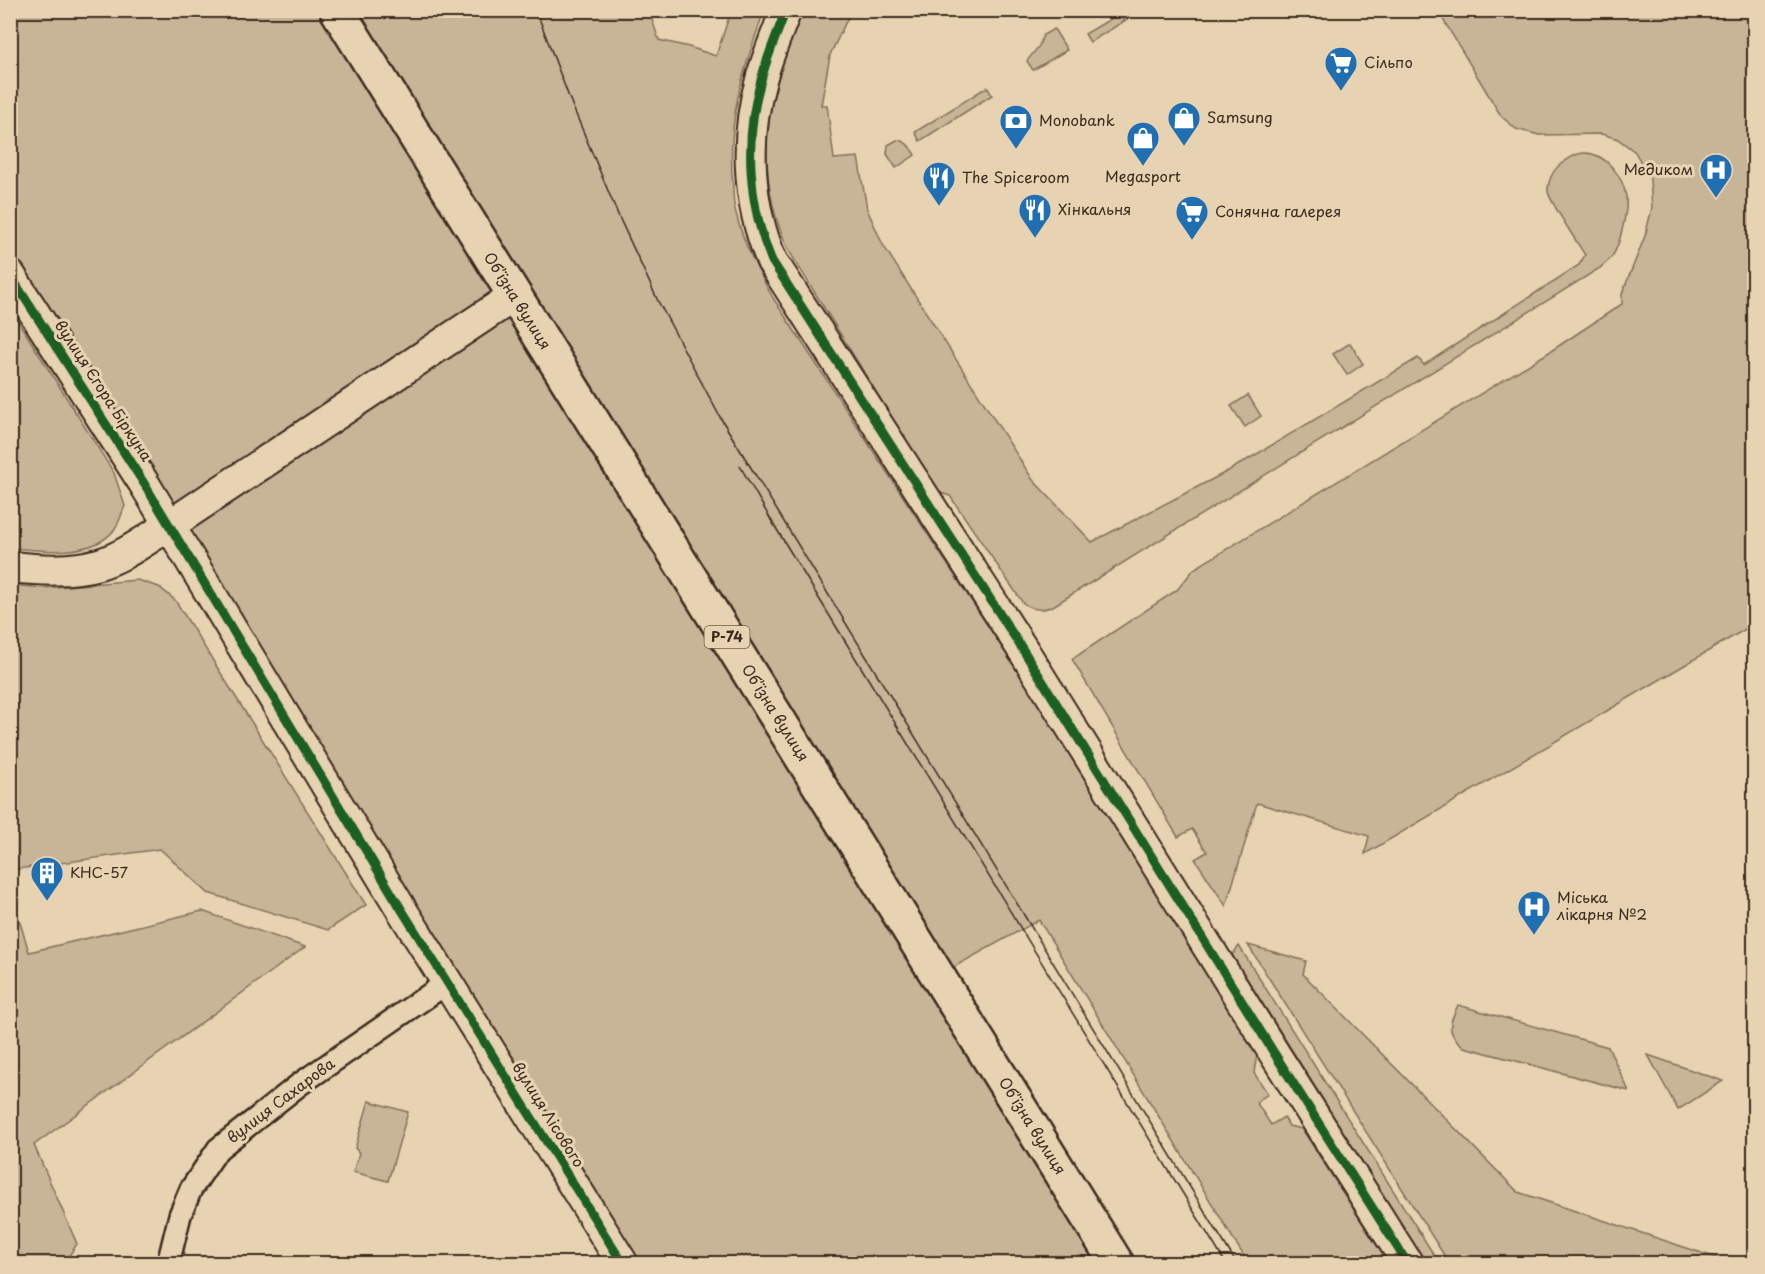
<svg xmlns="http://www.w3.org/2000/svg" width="1765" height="1274" viewBox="0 0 1765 1274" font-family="'Playpen Sans',sans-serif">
<rect width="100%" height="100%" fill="#e7d2b1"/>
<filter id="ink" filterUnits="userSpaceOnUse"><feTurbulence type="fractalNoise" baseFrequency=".0167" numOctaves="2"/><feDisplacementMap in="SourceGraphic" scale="12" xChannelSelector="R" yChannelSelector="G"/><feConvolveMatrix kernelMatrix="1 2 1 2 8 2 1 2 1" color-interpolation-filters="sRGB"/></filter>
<g filter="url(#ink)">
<!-- green -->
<g fill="#c8b497" stroke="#826f5a" stroke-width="1.5">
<path d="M 10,11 L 649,11 L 659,40 L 689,47 L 716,56 L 731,11 L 764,11 C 743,71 726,121 733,186 C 733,195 733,205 736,213 C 743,243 758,271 773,298 L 1031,692 L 1257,1054 L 1254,1073 L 1268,1094 L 1256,1102 L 1271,1125 L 1284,1117 L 1289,1126 L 1302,1129 L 1388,1263 L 1248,1263 L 1039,920 L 939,975 L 1117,1263 L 623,1263 L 11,275 Z"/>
<path d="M 802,11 L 851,11 L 830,55 L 821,105 L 827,105 L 834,159 L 858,157 L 867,209 L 883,245 L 1033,480 L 1092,542 L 1230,470 L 1418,358 L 1424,365 L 1579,265 L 1585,255 C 1578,244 1550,201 1548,192 C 1547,182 1553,170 1561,164 C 1568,159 1576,153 1585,153 C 1606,153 1624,178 1626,197 C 1628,210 1620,244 1613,255 C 1610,260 1604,264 1600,268 L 1053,606 C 1041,611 1033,610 1023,603 L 950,496 L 938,492 L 789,251 C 750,168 768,92 802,11 Z"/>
<path d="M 1124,11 L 1141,11 L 1090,42 L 1085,34 Z"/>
<path d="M 1438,11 L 1754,11 L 1754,624 L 1365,854 L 1369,836 L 1257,803 L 1226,906 L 1195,859 L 1207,852 L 1192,829 L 1178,837 L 1072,659 L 1177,590 L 1194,569 L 1551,351 L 1622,304 L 1622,294 L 1645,236 L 1652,208 L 1650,179 L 1635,152 L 1618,139 L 1602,134 L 1539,135 L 1516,129 L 1501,116 Z"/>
<path d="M 1054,29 L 1067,50 L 1033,70 L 1027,61 L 1039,46 L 1043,35 Z"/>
<path d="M 987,87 L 992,95 L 920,141 L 915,132 Z"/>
<path d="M 897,140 C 907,141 910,147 915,155 L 896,168 L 887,154 L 888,145 Z"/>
<path d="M 11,310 L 114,473 L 125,506 C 122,512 120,521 116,527 C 97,558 41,551 11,548 Z"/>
<path d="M 1350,343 L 1363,364 L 1347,375 L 1333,354 Z"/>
<path d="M 1248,395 L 1261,416 L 1245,427 L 1231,406 Z"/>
<path d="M 137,580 L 159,587 L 175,600 L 366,905 L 328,930 L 208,893 L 160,849 L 11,870 L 11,585 L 44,588 Z"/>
<path d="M 11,893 L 29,952 L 202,911 L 305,947 L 34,1145 L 77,1244 L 64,1263 L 11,1263 Z"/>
<path d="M 1248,945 L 1306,961 L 1303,974 L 1518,1192 L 1732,1263 L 1449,1263 Z"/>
<path d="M 1239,946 L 1439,1263 L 1426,1263 L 1232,955 Z"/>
<path d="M 1458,1005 L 1608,1047 L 1629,1091 L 1464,1047 C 1445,1032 1449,1024 1458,1005 Z"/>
<path d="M 1648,1055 L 1723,1081 L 1678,1110 Z"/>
<path d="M 369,1101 L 408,1112 L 388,1181 L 353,1172 L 359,1153 L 355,1148 Z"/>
</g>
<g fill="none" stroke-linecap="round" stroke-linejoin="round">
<!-- street casing -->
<g stroke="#3b2a1e" stroke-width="26">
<path id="street" d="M 168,1264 L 180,1215 L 191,1189 L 218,1149 L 300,1084 L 448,982"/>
</g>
<!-- secondary casing -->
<g stroke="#3b2a1e" stroke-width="34">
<g id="secondary">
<path d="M 786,10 C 777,34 767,57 761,80 C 744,139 748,205 772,261 L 1025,653 L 1274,1053 L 1408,1264"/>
<path d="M 10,275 L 145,485 L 400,907 L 623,1264"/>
<path d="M 10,567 C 40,570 70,572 99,564 C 124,557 148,538 170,525 L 514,296"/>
</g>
</g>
<!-- primary casing -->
<g stroke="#3b2a1e" stroke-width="38">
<path id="primary" d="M 337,10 L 1117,1264"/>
</g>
<!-- street -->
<use href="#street" stroke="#e7d2b1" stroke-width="21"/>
<!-- secondary -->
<use href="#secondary" stroke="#e7d2b1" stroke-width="30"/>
<!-- primary -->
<use href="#primary" stroke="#e7d2b1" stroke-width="33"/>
<!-- tram -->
<g stroke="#3b2a1e" stroke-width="1.5">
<path d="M 536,10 L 570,100 L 619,217 L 658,301 L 720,417 L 1237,1264"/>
<path d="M 740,466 L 771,520 L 1226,1264"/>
</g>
<!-- cycleway casing -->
<g stroke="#e7d2b1" stroke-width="13">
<g id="cycleway">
<path d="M 786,10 C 777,34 767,57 761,80 C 744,139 748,205 772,261 L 1025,653 L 1274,1053 L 1408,1264"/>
<path d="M 10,275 L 145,485 L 400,907 L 623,1264"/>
</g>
</g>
<!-- cycleway -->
<use href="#cycleway" stroke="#1b5e20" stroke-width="9"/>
</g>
</g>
<!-- icons -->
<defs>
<g id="supermarket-pin" transform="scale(1.725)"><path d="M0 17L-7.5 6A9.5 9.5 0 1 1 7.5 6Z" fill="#1f6fb2" stroke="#e7d2b1"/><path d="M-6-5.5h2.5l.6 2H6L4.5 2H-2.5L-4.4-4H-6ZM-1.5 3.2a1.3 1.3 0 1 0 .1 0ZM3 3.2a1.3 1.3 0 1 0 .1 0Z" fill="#fff"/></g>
<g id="shop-pin" transform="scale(1.725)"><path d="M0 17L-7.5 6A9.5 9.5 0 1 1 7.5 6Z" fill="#1f6fb2" stroke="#e7d2b1"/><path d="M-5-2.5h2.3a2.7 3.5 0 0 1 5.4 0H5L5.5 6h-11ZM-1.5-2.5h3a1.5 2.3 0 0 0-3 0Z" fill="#fff"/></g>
<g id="bank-pin" transform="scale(1.725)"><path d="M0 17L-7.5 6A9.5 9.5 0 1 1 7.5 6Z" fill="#1f6fb2" stroke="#e7d2b1"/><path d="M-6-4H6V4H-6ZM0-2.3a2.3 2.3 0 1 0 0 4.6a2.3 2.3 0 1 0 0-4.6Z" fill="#fff"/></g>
<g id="hospital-pin" transform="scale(1.725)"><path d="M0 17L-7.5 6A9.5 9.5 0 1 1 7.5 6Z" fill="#1f6fb2" stroke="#e7d2b1"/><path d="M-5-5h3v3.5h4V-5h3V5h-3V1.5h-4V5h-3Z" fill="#fff"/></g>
<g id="restaurant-pin" transform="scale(1.725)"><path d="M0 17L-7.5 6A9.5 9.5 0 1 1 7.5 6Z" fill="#1f6fb2" stroke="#e7d2b1"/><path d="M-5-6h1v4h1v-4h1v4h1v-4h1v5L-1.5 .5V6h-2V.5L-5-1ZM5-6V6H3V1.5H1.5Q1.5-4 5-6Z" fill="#fff"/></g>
<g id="building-pin" transform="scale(1.725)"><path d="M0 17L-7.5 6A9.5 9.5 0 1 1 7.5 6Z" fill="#1f6fb2" stroke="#e7d2b1"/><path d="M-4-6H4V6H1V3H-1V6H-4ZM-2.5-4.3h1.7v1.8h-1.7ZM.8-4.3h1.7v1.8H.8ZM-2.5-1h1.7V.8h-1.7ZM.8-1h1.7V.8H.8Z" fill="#fff"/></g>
</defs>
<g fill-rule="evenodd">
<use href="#supermarket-pin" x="1341" y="63"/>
<use href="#shop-pin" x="1184" y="118"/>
<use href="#bank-pin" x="1016" y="121"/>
<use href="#shop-pin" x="1143" y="138"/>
<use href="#hospital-pin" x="1716" y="170"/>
<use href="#restaurant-pin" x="939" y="178"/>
<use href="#restaurant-pin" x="1035" y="210"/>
<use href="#supermarket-pin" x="1192" y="212"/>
<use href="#building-pin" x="47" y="873"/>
<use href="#hospital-pin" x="1534" y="907"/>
</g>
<g text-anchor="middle" stroke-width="6" stroke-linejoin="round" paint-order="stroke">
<!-- shield labels -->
<rect fill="#e7d2b1" stroke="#6f5c4a" stroke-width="1.5" x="704.5" y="626" width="45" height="22" rx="4.5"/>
<g font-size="14" font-weight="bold" fill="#3b2a1e">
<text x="727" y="642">Р-74</text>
</g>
<!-- poi labels -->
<g font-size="15" fill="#3b2a1e" stroke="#e7d2b1" text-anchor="start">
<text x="1364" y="68">Сільпо</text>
<text x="1207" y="123">Samsung</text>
<text x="1039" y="126">Monobank</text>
<text x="1693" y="175" text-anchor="end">Медиком</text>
<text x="1143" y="182" text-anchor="middle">Megasport</text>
<text x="962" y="183">The Spiceroom</text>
<text x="1058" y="215">Хінкальня</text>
<text x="1215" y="217">Сонячна галерея</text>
<text x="70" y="878">КНС-57</text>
<text x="1557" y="903">Міська<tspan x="1557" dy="17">лікарня №2</tspan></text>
</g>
<!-- street labels -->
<g font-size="15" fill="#3b2a1e" stroke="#e7d2b1">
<text transform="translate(517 301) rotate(58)" y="5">Обʼїзна вулиця</text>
<text transform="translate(103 391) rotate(57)" y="5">вулиця Єгора Біркуна</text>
<text transform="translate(775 713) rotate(58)" y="5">Обʼїзна вулиця</text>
<text transform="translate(281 1101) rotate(-37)" y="5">вулиця Сахарова</text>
<text transform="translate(548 1115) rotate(58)" y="5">вулиця Лісового</text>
<text transform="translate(1032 1126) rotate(58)" y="5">Обʼїзна вулиця</text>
</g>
</g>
<!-- margin -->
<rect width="1765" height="1274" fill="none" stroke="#e7d2b1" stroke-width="36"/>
<rect x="18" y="18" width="1729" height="1238" fill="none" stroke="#3b2a1e" stroke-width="2" filter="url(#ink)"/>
</svg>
